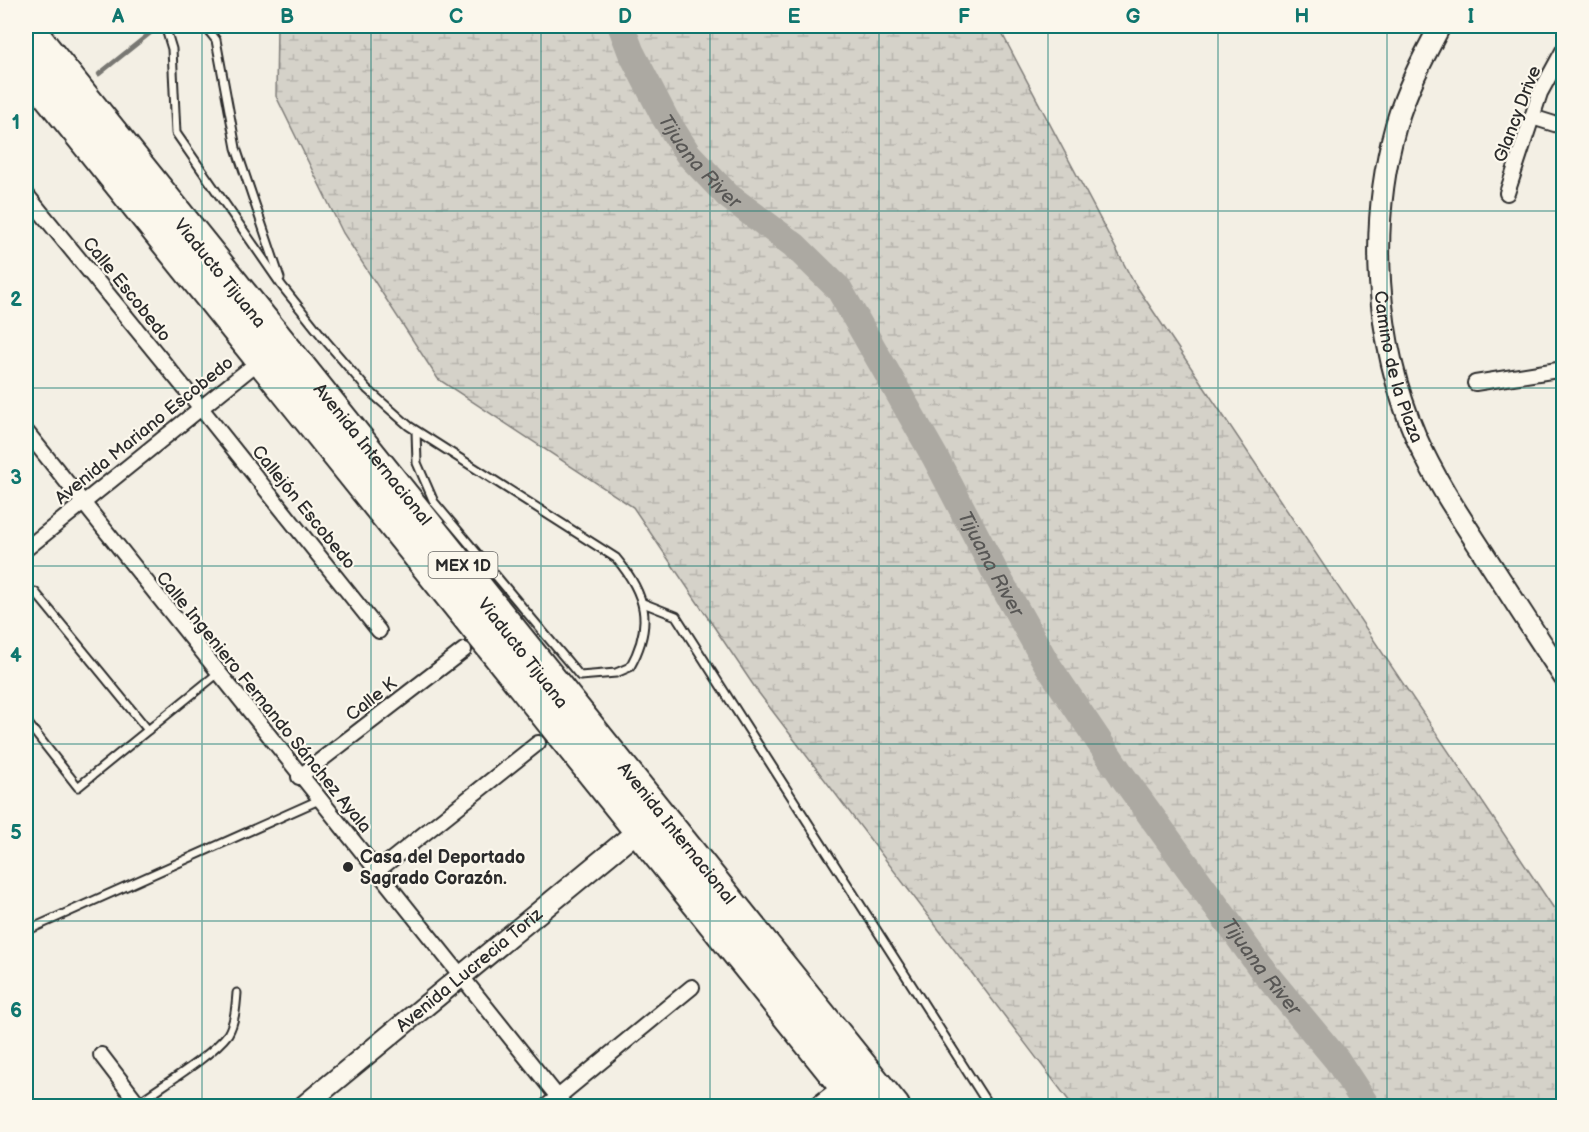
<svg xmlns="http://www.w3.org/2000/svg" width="1589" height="1132" viewBox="0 0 1589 1132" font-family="'Balsamiq Sans',sans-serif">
<defs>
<pattern id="wetland-marsh" width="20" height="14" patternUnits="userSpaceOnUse" patternTransform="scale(1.5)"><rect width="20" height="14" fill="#d5d2c9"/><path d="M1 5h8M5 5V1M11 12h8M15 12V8" fill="none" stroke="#b7b4ad"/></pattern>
</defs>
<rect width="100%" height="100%" fill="#f3efe4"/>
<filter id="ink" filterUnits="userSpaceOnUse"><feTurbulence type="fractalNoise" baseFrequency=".0167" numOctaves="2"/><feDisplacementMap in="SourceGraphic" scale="12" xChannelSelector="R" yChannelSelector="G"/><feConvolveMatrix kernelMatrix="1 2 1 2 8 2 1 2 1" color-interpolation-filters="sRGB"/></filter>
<g filter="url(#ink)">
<!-- wetland -->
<path fill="url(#wetland-marsh)" stroke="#807e7a" stroke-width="1.5" d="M 277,26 L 998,26 L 1133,281 L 1563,922 L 1563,1106 L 1073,1106 L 758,692 L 633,507 L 438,379 L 343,233 L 276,96 Z"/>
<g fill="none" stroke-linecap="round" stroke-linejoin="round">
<!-- stream -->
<path stroke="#787772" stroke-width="4.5" d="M 99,74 L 159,26"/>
<!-- river -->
<path stroke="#aca9a2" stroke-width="27" id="s1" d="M 621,26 L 631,52 L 665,118 L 688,154 L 728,196 L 794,245 L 839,289 L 935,457 L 995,572 L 1047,664 L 1123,777 L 1264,972 L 1337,1060 L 1367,1106"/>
<!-- lane casing -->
<g stroke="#2b2b2b" stroke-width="11">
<g id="lane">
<path d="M 165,26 L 172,49 L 176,133 L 282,286 L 325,340 L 367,389 L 409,426 L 616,558 C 646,594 654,624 630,667 L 616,673 L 580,676 L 434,502 L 417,463 L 416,431"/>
<path d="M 205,26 L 216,40 L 236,148 L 280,278"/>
<path d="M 35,592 L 148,730"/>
<path d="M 643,603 L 676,616 L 989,1106"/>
<path d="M 26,721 L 78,787 L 217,674"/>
<path d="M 26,931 L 319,800"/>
<path d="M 138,1103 C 161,1086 212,1056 228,1034 C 235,1022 236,1006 237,993"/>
</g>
</g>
<!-- street casing -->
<g stroke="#2b2b2b" stroke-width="18">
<g id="street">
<path d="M 1532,117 L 1564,127"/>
<path d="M 1507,193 L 1540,93 L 1564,49"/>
<path d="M 26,194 L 200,407 L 379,631"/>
<path d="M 1475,383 L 1564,369"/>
<path d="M 26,431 L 565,1106"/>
<path d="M 26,549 L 258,362"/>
<path d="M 299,777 L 464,650"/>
<path d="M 376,872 L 538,743"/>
<path d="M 101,1055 L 140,1106"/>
<path d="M 547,1106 L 692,987"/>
</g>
</g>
<!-- secondary casing -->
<g stroke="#2b2b2b" stroke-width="24">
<g id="secondary">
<path id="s2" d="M 1440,26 C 1423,58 1406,90 1396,125 C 1368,225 1375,342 1416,437 C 1434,478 1458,514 1482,551 C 1509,593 1536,635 1564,677"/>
<path d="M 26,75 L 854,1106"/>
<path id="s3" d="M 304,1106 L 635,833"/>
<path d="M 820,1106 L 841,1090"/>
</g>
</g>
<!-- highway casing -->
<g stroke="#2b2b2b" stroke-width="30">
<g id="highway">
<path id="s4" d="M 29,26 L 896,1106"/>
<path d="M 26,50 L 873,1106"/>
</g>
</g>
<!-- lane -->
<use href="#lane" stroke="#fbf7ec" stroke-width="7"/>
<!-- street -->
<use href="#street" stroke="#fbf7ec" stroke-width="14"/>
<!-- secondary -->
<use href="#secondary" stroke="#fbf7ec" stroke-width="20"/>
<!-- highway -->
<use href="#highway" stroke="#fbf7ec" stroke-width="26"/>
</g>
</g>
<!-- grid -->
<path fill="none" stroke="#0f766e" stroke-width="1.5" stroke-opacity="0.55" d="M 202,26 L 202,1106M 371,26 L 371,1106M 541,26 L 541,1106M 710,26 L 710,1106M 879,26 L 879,1106M 1048,26 L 1048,1106M 1218,26 L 1218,1106M 1387,26 L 1387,1106M 26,211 L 1564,211M 26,388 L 1564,388M 26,566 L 1564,566M 26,744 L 1564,744M 26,921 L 1564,921"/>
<!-- markers -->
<circle fill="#2b2b2b" stroke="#fbf7ec" stroke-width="2" cx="348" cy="867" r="6"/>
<g text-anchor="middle" stroke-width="4.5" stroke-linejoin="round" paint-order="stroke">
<!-- shield labels -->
<rect fill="#fbf7ec" stroke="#696865" stroke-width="1.5" x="428.5" y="552" width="69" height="26" rx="4.5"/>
<g font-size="16" font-weight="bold" fill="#2b2b2b">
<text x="463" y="571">MEX 1D</text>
</g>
<!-- street labels -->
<g font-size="18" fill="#2b2b2b" stroke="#fbf7ec">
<text transform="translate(1517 114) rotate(-69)" y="6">Glancy Drive</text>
<text transform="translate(220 273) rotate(51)" y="6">Viaducto Tijuana</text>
<text transform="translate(127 289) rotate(51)" y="6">Calle Escobedo</text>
<text dy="6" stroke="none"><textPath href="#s2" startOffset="354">Camino de la Plaza</textPath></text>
<text transform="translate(144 430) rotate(-39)" y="6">Avenida Mariano Escobedo</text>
<text dy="6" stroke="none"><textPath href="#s4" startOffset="549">Avenida Internacional</textPath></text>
<text transform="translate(304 507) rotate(51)" y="6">Callejón Escobedo</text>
<text transform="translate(523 653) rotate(52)" y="6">Viaducto Tijuana</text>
<text transform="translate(371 699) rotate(-38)" y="6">Calle K</text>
<text transform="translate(264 702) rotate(51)" y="6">Calle Ingeniero Fernando Sánchez Ayala</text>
<text dy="6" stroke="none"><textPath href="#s4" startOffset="1035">Avenida Internacional</textPath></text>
<text dy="6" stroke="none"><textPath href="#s3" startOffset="214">Avenida Lucrecia Toriz</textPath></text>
</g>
<!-- poi labels -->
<g font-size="18" font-weight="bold" fill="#2b2b2b" stroke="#fbf7ec" text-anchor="start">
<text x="360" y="863">Casa del Deportado<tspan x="360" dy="21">Sagrado Corazón.</tspan></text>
</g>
<!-- water labels -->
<g font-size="20" font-style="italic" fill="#585755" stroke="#fbf7ec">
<text dy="7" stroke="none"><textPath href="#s1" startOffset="158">Tijuana River</textPath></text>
<text dy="7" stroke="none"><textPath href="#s1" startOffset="662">Tijuana River</textPath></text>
<text dy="7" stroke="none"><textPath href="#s1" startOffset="1148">Tijuana River</textPath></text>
</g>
</g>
<!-- margin -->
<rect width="1589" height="1132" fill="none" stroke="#fbf7ec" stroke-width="66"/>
<rect x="33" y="33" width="1523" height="1066" fill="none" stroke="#0f766e" stroke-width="2"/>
<g font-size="20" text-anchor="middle" font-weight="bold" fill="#0f766e">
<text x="118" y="23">A</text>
<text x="287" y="23">B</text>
<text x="456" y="23">C</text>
<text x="625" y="23">D</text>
<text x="794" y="23">E</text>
<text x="964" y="23">F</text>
<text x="1133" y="23">G</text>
<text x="1302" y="23">H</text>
<text x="1471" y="23">I</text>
<text x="16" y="129">1</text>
<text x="16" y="306">2</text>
<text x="16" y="484">3</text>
<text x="16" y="662">4</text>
<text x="16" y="839">5</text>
<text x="16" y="1017">6</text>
</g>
</svg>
